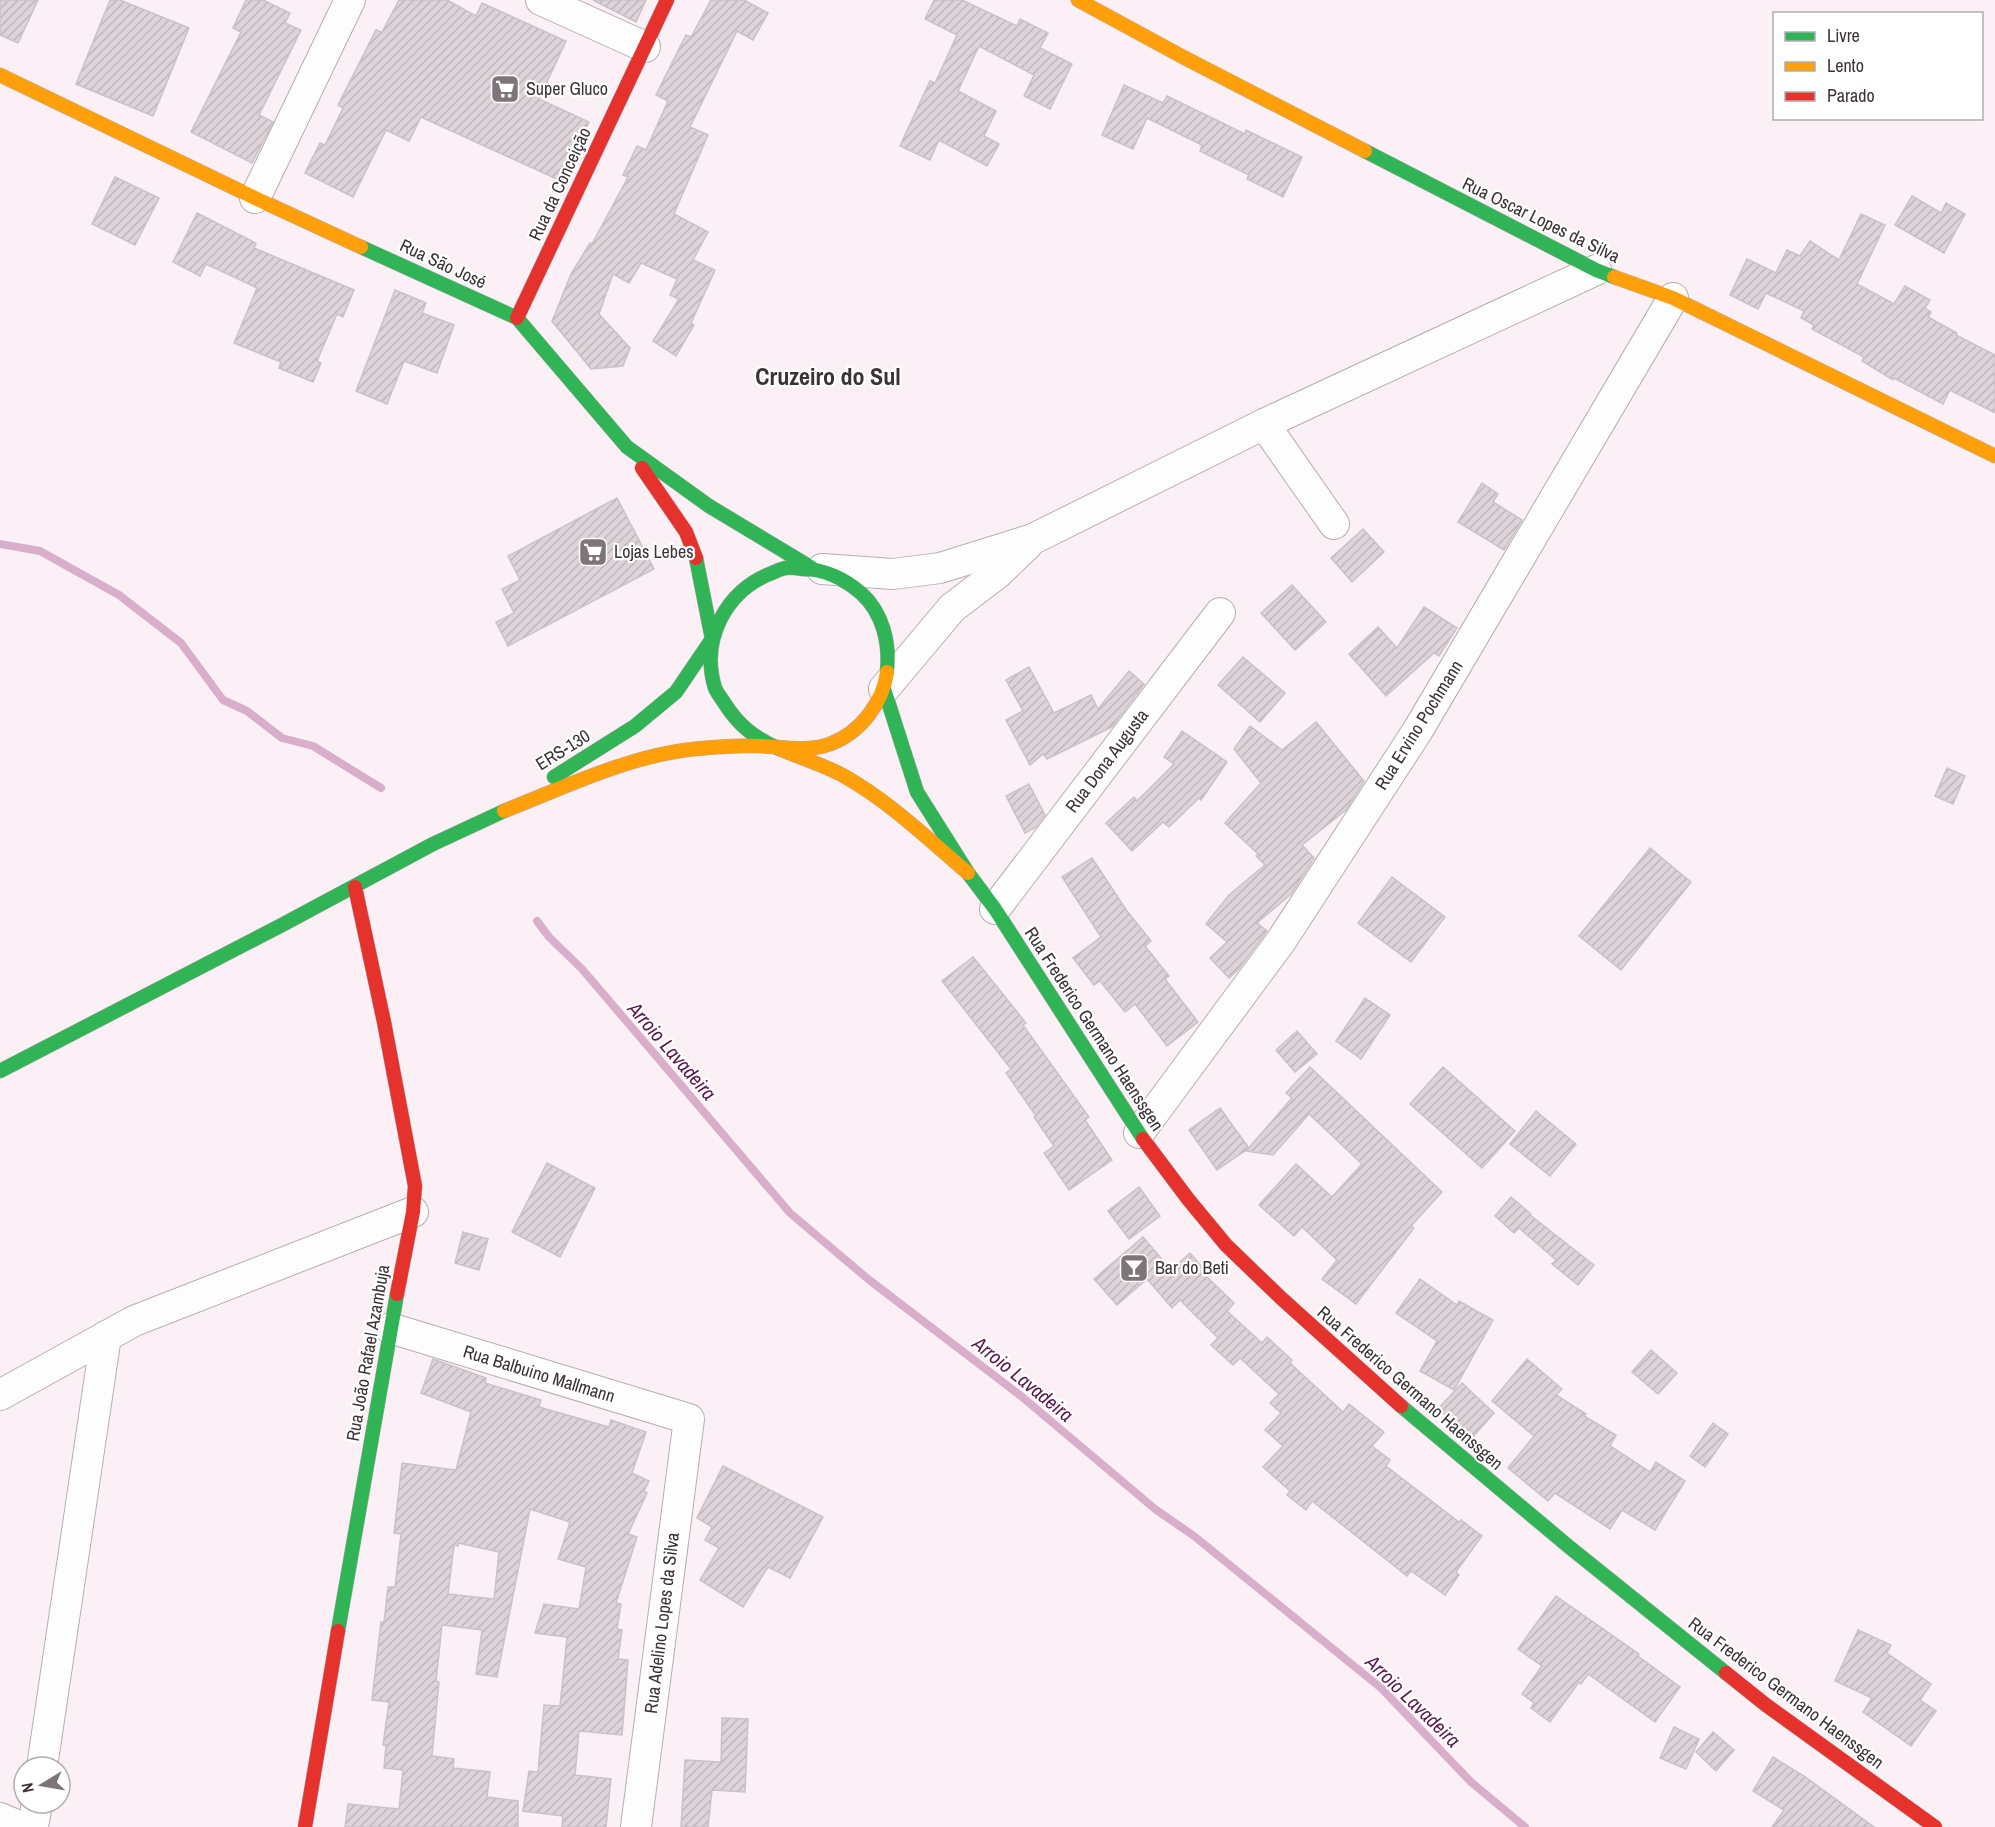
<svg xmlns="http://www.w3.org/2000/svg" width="1995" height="1827" viewBox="0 0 1995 1827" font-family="'Archivo Narrow',sans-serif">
<defs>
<pattern id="building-hatch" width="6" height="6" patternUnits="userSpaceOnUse" patternTransform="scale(1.5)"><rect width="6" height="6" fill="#ddd3d9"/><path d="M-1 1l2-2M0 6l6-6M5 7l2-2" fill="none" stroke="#bfb6bb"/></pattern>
</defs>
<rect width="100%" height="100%" fill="#faf0f6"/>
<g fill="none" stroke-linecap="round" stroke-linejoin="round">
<!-- stream -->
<g stroke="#d8aeca" stroke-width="8">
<path d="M 0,544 L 40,551 L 119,595 L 181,643 L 223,700 L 247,711 L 282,738 L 313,746 L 381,788"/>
<path d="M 537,921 L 549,937 L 582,969 L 790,1213 L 868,1279 L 1021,1396 L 1155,1509 L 1194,1536 L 1381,1688 L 1471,1782 L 1525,1827"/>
</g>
</g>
<!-- building -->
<g fill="url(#building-hatch)" stroke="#cbc2c8" stroke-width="1.5" fill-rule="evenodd">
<path d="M 0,0 L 38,0 L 18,43 L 0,35 Z"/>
<path d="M 110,0 L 120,0 L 189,28 L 153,116 L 76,84 Z"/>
<path d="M 246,0 L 263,0 L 290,13 L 285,23 L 301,30 L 259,115 L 273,122 L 252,163 L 191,132 L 241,32 L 233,28 Z"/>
<path d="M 399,0 L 447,0 L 476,16 L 482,3 L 566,41 L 539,99 L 589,122 L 561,181 L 421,117 L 409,141 L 386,130 L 353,197 L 305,173 L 320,143 L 325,145 L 343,108 L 338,105 L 376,30 L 382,32 Z"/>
<path d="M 593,0 L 646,0 L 636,22 Z"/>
<path d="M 711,0 L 744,0 L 768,13 L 753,40 L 737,31 L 690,127 L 708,135 L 674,214 L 708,232 L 693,260 L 715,270 L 691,323 L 694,325 L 676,356 L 653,341 L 679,299 L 670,295 L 677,279 L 641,263 L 629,283 L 613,274 L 599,314 L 630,348 L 623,366 L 591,369 L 552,321 L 571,274 L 590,243 L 592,244 L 628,177 L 623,175 L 637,146 L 646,150 L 668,101 L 656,95 L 686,35 L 691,37 Z"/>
<path d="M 934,0 L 962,0 L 1017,26 L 1020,19 L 1048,33 L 1040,48 L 1072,64 L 1050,109 L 1024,96 L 1034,75 L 979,46 L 958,91 L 996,111 L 984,136 L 999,144 L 987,166 L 939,140 L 930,160 L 900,146 L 930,81 L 935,83 L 957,35 L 925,19 Z"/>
<path d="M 1124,85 L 1163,103 L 1167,96 L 1245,134 L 1246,130 L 1302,157 L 1283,197 L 1247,179 L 1249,175 L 1200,151 L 1202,145 L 1147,118 L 1133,149 L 1102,135 Z"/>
<path d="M 115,177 L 159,198 L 135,245 L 92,224 Z"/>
<path d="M 1912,196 L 1941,213 L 1946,203 L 1965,214 L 1944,253 L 1895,225 Z"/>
<path d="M 197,213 L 256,243 L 254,248 L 354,290 L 343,317 L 337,314 L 317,361 L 321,363 L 313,382 L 279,368 L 281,362 L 234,343 L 257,288 L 206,264 L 200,276 L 173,262 Z"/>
<path d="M 1861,214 L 1885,225 L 1857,284 L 1894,304 L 1905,286 L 1930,300 L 1925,308 L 1931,312 L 1928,317 L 1957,333 L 1956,335 L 1995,355 L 1995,413 L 1950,390 L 1943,404 L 1894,378 L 1893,380 L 1862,361 L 1864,357 L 1812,329 L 1814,325 L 1801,318 L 1804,311 L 1766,293 L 1758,309 L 1730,295 L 1747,259 L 1776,273 L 1787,250 L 1800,256 L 1810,241 L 1839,260 Z"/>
<path d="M 395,290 L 426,303 L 422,313 L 454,325 L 437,373 L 404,361 L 387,404 L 356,391 Z"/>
<path d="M 1482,483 L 1498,494 L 1493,502 L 1522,520 L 1504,550 L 1458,522 Z"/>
<path d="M 617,498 L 654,569 L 508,646 L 496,622 L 514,613 L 502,589 L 520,580 L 508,556 Z"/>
<path d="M 1363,529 L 1384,552 L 1352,582 L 1331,558 Z"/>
<path d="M 1292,585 L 1326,622 L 1295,650 L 1261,613 Z"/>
<path d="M 1424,607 L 1457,628 L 1439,656 L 1434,653 L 1386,696 L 1349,654 L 1378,627 L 1397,648 Z"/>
<path d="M 1243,657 L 1285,693 L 1260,722 L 1218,685 Z"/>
<path d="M 1029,667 L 1054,713 L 1091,695 L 1098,709 L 1129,671 L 1144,684 L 1112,727 L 1047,759 L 1043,754 L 1030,765 L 1006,720 L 1023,711 L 1006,680 Z"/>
<path d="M 1316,722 L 1364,781 L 1346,810 L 1302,845 L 1314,858 L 1291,894 L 1257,923 L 1267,931 L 1238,970 L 1229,978 L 1210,958 L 1227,942 L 1206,924 L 1229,895 L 1265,865 L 1256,856 L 1258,854 L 1225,823 L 1261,783 L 1234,749 L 1250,726 L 1282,750 Z"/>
<path d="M 1182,731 L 1227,762 L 1201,800 L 1199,798 L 1169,827 L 1163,822 L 1132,851 L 1106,823 L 1134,797 L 1137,801 L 1174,764 L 1164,757 Z"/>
<path d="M 1947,768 L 1965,776 L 1953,804 L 1935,796 Z"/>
<path d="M 1029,784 L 1045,815 L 1035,828 L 1025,833 L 1006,796 Z"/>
<path d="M 1650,848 L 1691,882 L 1621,970 L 1579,936 Z"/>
<path d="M 1092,858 L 1127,911 L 1151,941 L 1145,946 L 1169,976 L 1165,979 L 1198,1022 L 1167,1046 L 1135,1004 L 1125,1012 L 1100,981 L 1094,985 L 1073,958 L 1101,937 L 1062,877 Z"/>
<path d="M 1392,877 L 1445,917 L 1411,962 L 1358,923 Z"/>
<path d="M 973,957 L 1026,1023 L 1023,1025 L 1089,1117 L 1085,1120 L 1112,1160 L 1069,1190 L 1044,1153 L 1054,1146 L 1034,1117 L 1036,1116 L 1006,1073 L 1011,1069 L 942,981 Z"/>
<path d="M 1365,998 L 1390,1015 L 1361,1059 L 1336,1041 Z"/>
<path d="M 1297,1031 L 1317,1054 L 1295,1072 L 1276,1050 Z"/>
<path d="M 1310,1067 L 1442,1192 L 1411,1226 L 1414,1228 L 1356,1304 L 1322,1279 L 1337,1260 L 1302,1227 L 1294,1236 L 1259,1205 L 1296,1164 L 1332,1197 L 1362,1164 L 1309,1114 L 1273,1155 L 1246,1151 L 1292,1098 L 1286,1093 Z"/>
<path d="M 1443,1067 L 1515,1131 L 1482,1168 L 1410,1104 Z"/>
<path d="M 1220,1108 L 1249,1148 L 1217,1170 L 1189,1130 Z"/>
<path d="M 1536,1111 L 1576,1144 L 1550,1176 L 1510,1144 Z"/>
<path d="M 547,1163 L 595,1188 L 560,1257 L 512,1232 Z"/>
<path d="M 1139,1187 L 1160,1216 L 1129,1239 L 1108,1211 Z"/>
<path d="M 1511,1197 L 1531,1214 L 1530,1215 L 1594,1265 L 1578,1285 L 1552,1264 L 1556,1260 L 1519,1228 L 1514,1233 L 1495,1216 Z"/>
<path d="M 463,1232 L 488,1239 L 479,1270 L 455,1263 Z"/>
<path d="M 1143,1237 L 1171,1270 L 1190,1253 L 1207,1273 L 1205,1275 L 1234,1303 L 1227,1311 L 1262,1343 L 1267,1337 L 1292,1360 L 1290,1363 L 1343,1412 L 1349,1404 L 1384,1432 L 1372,1446 L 1390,1460 L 1386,1466 L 1459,1522 L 1461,1520 L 1482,1536 L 1456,1572 L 1459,1575 L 1445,1595 L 1411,1571 L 1407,1576 L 1312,1501 L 1306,1510 L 1287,1495 L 1290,1491 L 1263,1467 L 1283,1446 L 1265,1430 L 1281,1413 L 1270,1403 L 1279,1394 L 1240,1358 L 1233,1365 L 1211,1345 L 1218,1338 L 1180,1300 L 1172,1308 L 1147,1279 L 1117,1305 L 1094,1279 Z"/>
<path d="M 1420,1279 L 1457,1305 L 1459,1301 L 1493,1320 L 1454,1390 L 1420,1371 L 1437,1341 L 1396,1313 Z"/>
<path d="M 1651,1350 L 1677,1373 L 1658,1394 L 1632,1372 Z"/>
<path d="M 433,1359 L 486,1378 L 485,1383 L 541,1400 L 539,1407 L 609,1427 L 611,1420 L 646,1432 L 632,1473 L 649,1481 L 644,1491 L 647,1493 L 628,1534 L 637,1537 L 616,1603 L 621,1604 L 617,1629 L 622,1630 L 618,1659 L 628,1660 L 622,1735 L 579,1731 L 575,1775 L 611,1779 L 606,1827 L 562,1827 L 563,1816 L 523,1811 L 529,1771 L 538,1772 L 544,1705 L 560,1706 L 567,1637 L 535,1633 L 544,1604 L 579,1609 L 586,1567 L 558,1559 L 570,1522 L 530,1509 L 497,1677 L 476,1674 L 482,1630 L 442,1625 L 436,1681 L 439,1682 L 432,1756 L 454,1759 L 453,1768 L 490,1772 L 487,1797 L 518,1801 L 518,1827 L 345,1827 L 348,1804 L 399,1809 L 403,1770 L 384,1768 L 386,1745 L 383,1745 L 389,1702 L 372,1700 L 381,1622 L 384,1622 L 388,1587 L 395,1587 L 401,1534 L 394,1533 L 402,1463 L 456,1470 L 471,1412 L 421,1393 ZM 458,1543 L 499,1552 L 494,1599 L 448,1594 L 454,1545 L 458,1546 Z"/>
<path d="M 1527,1359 L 1562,1389 L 1556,1395 L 1586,1414 L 1584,1416 L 1616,1435 L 1610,1446 L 1650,1472 L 1656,1462 L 1685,1481 L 1655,1530 L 1622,1510 L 1610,1529 L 1555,1493 L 1548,1501 L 1508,1468 L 1534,1436 L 1492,1401 Z"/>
<path d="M 1462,1383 L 1494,1413 L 1471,1439 L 1438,1409 Z"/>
<path d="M 1713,1423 L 1728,1434 L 1705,1467 L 1690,1456 Z"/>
<path d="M 723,1466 L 823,1517 L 790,1578 L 768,1567 L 743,1607 L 700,1580 L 719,1548 L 705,1540 L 712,1527 L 697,1518 Z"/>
<path d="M 1556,1596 L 1639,1654 L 1638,1656 L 1680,1687 L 1655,1722 L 1588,1674 L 1581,1684 L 1579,1682 L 1550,1722 L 1531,1708 L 1534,1703 L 1522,1694 L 1542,1666 L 1518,1649 Z"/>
<path d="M 1858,1630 L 1891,1645 L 1887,1653 L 1931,1684 L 1920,1700 L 1936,1711 L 1911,1746 L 1863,1712 L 1872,1698 L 1835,1681 Z"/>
<path d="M 722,1718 L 748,1719 L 745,1792 L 712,1790 L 708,1827 L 681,1827 L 685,1760 L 721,1762 Z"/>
<path d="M 1674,1727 L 1699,1739 L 1686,1769 L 1660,1758 Z"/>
<path d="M 1713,1732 L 1734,1750 L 1716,1771 L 1696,1752 Z"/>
<path d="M 1773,1757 L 1804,1776 L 1874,1827 L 1772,1827 L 1784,1810 L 1753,1791 Z"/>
</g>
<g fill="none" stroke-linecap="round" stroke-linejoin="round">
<!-- street casing -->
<g stroke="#b6adb3" stroke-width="32">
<g id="street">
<path d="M 541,0 L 645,47"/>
<path d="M 255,198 L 350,0"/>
<path d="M 1264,424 L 1334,524"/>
<path d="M 822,569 L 893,574 L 940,568 L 1033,539 L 1264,424 L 1596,270"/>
<path d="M 884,689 L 952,608 L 998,573 L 1027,545"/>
<path d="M 995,909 L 1220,613"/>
<path d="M 1139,1133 L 1281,941 L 1418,730 L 1673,298"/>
<path d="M 390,1328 L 689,1419 L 636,1827"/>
<path d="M 0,1395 L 134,1321 L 413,1212"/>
<path d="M 42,1767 L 106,1336"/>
<path d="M 0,1818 L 21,1827"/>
<path d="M 33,1827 L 37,1803"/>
</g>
</g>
<!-- fast casing -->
<g stroke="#b6adb3" stroke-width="15">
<g id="fast">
<path d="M 1365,151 L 1596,270 L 1614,277"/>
<path d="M 361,247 L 517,318 L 627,447 L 709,506 L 812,568"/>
<path d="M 884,689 L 917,792 L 968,873 L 995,909 L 1143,1139"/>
<path d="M 780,749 C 756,739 739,726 725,704 C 722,699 717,693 715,688 C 700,640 726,590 772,573 C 776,571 781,569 785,568 C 791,567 797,568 803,569 C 824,569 845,579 861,593 C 883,613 890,643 887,672"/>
<path d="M 554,777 L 635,726 L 676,692 L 712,639 L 696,558"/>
<path d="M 0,1071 L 280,926 L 433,844 L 504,811"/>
<path d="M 1401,1406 L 1568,1546 L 1726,1673"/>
<path d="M 338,1631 L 397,1294"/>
</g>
</g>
<!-- slow casing -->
<g stroke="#b6adb3" stroke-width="15">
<g id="slow">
<path d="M 1078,0 L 1183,57 L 1365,151"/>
<path d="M 0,75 L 255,198 L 361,247"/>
<path d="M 1614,277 L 1673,298 L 1995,456"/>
<path d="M 780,749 C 801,758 824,765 844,776 C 890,802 928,839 968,873"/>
<path d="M 504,811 C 565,787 628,756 694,749 C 716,747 740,745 762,746 C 784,747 809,752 830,744 C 860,733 883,703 887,672"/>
</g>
</g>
<!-- jam casing -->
<g stroke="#b6adb3" stroke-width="15">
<g id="jam">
<path d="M 517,318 L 667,0"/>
<path d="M 642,468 L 686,532 L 696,558"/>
<path d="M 355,887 L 384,1022 L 415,1186 L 413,1212 L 397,1294"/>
<path d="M 1143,1139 L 1188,1199 L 1226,1245 L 1281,1298 L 1401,1406"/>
<path d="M 1726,1673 L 1766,1705 L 1935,1827"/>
<path d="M 305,1827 L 338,1631"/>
</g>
</g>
<!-- street -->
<use href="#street" stroke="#fefdfe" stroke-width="30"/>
<!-- fast -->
<use href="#fast" stroke="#30b455" stroke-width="14"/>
<!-- slow -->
<use href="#slow" stroke="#ff9f0a" stroke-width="14"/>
<!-- jam -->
<use href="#jam" stroke="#e5322d" stroke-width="14"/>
</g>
<!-- icons -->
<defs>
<g id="supermarket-square" transform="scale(1.5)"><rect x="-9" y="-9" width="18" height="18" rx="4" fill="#7e747a" stroke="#fff"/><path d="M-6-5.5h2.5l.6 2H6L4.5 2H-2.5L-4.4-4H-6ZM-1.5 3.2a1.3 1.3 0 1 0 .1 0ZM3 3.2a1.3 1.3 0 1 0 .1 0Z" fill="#fff"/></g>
<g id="bar-square" transform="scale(1.5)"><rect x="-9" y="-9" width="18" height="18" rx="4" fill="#7e747a" stroke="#fff"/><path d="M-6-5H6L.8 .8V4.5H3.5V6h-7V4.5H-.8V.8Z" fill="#fff"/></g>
</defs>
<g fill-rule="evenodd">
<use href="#supermarket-square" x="505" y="89"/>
<use href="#supermarket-square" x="593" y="552"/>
<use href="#bar-square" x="1134" y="1268"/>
</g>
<g text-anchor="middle" stroke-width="4.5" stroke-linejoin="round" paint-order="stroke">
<!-- poi labels -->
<g font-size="18" fill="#3b3137" stroke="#fff" text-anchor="start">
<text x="526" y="95">Super Gluco</text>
<text x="614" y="558">Lojas Lebes</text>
<text x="1155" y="1274">Bar do Beti</text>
</g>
<!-- street labels -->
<g font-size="18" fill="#3b3137" stroke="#fff">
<text transform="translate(560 184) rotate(-65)" y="6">Rua da Conceição</text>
<text transform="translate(1541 220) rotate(26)" y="6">Rua Oscar Lopes da Silva</text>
<text transform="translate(443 264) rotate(25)" y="6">Rua São José</text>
<text transform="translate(1419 725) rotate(-58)" y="6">Rua Ervino Pochmann</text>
<text transform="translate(563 750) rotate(-32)" y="6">ERS-130</text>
<text transform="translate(1107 761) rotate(-53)" y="6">Rua Dona Augusta</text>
<text transform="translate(1094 1029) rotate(57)" y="6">Rua Frederico Germano Haenssgen</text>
<text transform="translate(368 1353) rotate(-80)" y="6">Rua João Rafael Azambuja</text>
<text transform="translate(539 1374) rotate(17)" y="6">Rua Balbuino Mallmann</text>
<text transform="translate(1410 1388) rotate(41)" y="6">Rua Frederico Germano Haenssgen</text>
<text transform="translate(662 1623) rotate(-83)" y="6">Rua Adelino Lopes da Silva</text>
<text transform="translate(1786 1693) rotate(37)" y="6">Rua Frederico Germano Haenssgen</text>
</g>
<!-- water labels -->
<g font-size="20" font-style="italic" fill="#591749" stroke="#fff">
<text transform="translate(672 1051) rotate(49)" y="7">Arroio Lavadeira</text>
<text transform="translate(1023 1379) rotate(39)" y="7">Arroio Lavadeira</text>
<text transform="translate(1413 1701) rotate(44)" y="7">Arroio Lavadeira</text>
</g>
<!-- district labels -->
<g font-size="24" font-weight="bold" fill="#3b3137" stroke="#fff">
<text x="828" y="385">Cruzeiro do Sul</text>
</g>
</g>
<!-- legend -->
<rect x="1773" y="12" width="210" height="108" fill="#ffffff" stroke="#b1adaf" stroke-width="1.5"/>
<rect x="1785" y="32" width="30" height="9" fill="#30b455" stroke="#b1adaf" stroke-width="1.5"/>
<text x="1827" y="42" font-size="18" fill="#3b3137">Livre</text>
<rect x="1785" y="62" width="30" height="9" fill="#ff9f0a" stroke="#b1adaf" stroke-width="1.5"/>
<text x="1827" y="72" font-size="18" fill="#3b3137">Lento</text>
<rect x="1785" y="92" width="30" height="9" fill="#e5322d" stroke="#b1adaf" stroke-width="1.5"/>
<text x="1827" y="102" font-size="18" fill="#3b3137">Parado</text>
<!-- north arrow -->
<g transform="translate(42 1785) rotate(259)"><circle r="28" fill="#ffffff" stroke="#b1adaf" stroke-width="1.5"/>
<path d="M0-4.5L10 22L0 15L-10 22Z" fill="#7e747a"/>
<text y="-9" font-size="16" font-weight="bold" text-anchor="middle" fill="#3b3137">N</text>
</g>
</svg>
